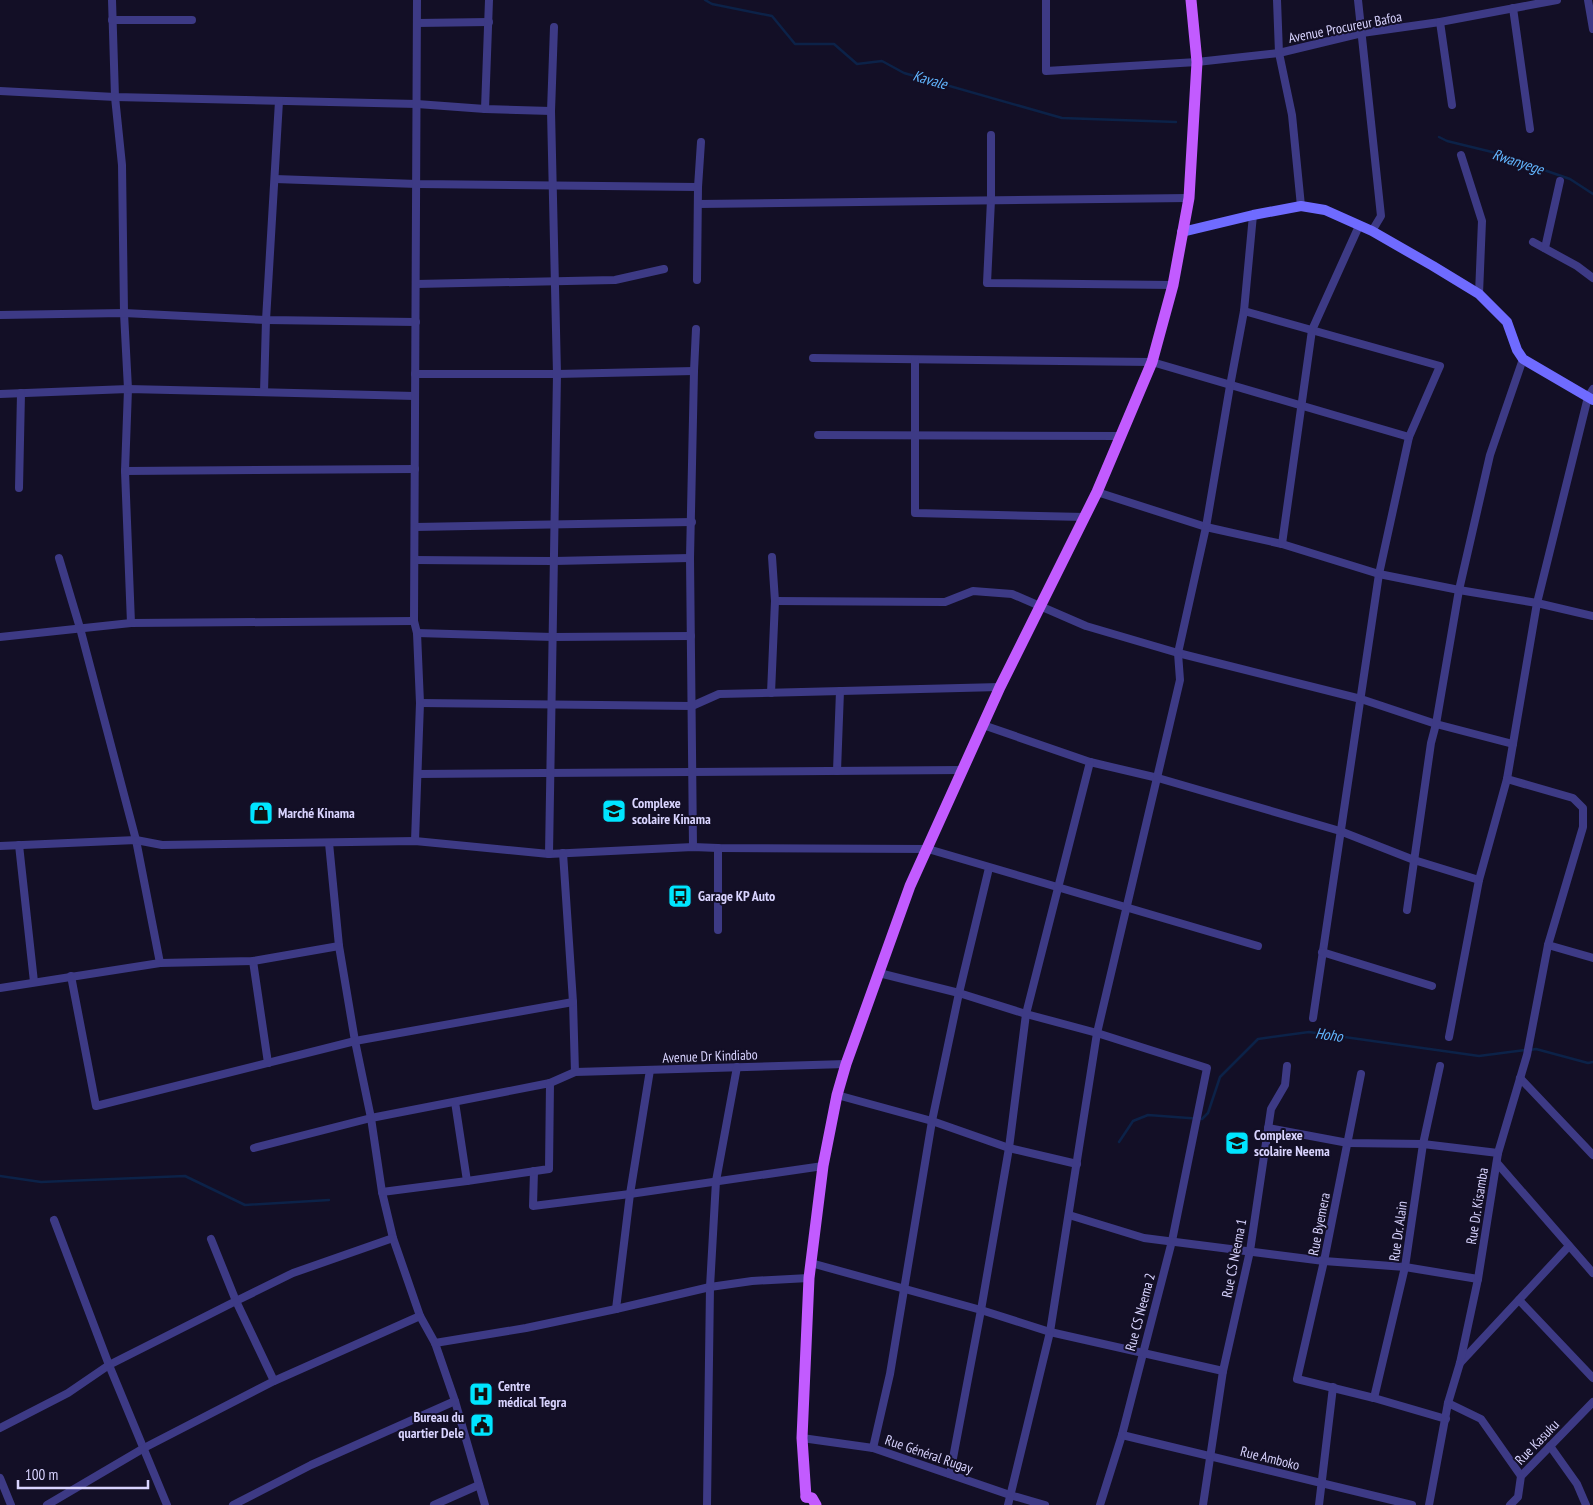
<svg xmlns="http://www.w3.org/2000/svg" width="1593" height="1505" viewBox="0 0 1593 1505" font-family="'PT Sans Narrow',sans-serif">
<rect width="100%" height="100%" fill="#130f26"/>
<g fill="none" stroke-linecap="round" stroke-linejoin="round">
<!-- stream -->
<g stroke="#0c2248" stroke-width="2.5">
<path d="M 705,0 L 712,4 L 772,16 L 795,44 L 834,44 L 857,64 L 882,61 L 904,73 L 1062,118 L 1176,122"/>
<path d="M 1439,137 L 1447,141 L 1492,152 L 1570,179 L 1593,194"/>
<path d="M 1530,1050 L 1536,1049 L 1588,1063 L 1593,1062"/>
<path d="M 1119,1142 L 1133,1121 L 1148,1115 L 1202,1119 L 1208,1113 L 1220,1077 L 1258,1039 L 1309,1032 L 1479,1056 L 1525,1050"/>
<path d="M 0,1176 L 41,1182 L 185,1176 L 245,1205 L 329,1200"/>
</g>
<!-- street -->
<g stroke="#3d3a85" stroke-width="8">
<path d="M 112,0 L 115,97 L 122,165 L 124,313 L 128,389 L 125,471 L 131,623"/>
<path d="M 1046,0 L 1046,71 L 1197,62 L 1279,53 L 1362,33 L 1440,22 L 1557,0"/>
<path d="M 1277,0 L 1279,53 L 1292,115 L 1301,206"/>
<path d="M 1358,0 L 1381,216 L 1372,231"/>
<path d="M 1588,0 L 1593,29"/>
<path d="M 1513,8 L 1530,129"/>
<path d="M 112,20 L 192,20"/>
<path d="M 1440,22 L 1452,105"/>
<path d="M 417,23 L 489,22"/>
<path d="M 0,91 L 115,97 L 417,104 L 485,109 L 551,111"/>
<path d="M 485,109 L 489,0"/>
<path d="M 991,135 L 991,200 L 987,283 L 1173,285"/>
<path d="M 1461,155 L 1482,221 L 1479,294"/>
<path d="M 275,179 L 417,184 L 698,187"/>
<path d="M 698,204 L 1189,198"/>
<path d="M 1533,242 L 1577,266 L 1593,278"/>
<path d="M 1545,248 L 1560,181"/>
<path d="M 697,280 L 698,187 L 701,142"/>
<path d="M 416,284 L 615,280 L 664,269"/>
<path d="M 1244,311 L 1440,366 L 1409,437 L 1379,574 L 1313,1018"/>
<path d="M 0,315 L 124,313 L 266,320 L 416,322"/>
<path d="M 813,358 L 1152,362 L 1409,437"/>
<path d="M 915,360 L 915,513 L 1085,517"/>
<path d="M 415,374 L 557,374 L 694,371"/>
<path d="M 264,392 L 266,320 L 279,101"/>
<path d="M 0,394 L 128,389 L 415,396"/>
<path d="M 818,435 L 1121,436"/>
<path d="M 125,471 L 415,469"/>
<path d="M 19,488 L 21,393"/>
<path d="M 1097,492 L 1206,527 L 1282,544 L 1379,574 L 1459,590 L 1537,603 L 1593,616"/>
<path d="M 415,527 L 692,522"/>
<path d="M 1282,544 L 1312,330 L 1359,226"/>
<path d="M 59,558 L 80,628 L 136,840 L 160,963"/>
<path d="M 415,560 L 554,561 L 690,558"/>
<path d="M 775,601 L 945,602 L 973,591 L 1012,594 L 1086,626 L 1178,653 L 1361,699 L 1436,724 L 1513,744"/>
<path d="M 417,633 L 553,637 L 691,636"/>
<path d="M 0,637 L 131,623 L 414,621"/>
<path d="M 771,693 L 775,601 L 772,557"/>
<path d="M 420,703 L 692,706 L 719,694 L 1000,687"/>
<path d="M 983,725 L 1090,762 L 1158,778 L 1340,831 L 1414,860 L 1479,880"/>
<path d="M 837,771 L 840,691"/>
<path d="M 418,774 L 962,770"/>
<path d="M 415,841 L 420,703 L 417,633 L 414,621 L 417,0"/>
<path d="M 329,843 L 339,946 L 355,1041 L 371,1118 L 382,1192 L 393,1238 L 420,1316 L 435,1343 L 455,1401 L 485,1505"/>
<path d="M 19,845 L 34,982"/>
<path d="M 0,846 L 136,840 L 162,845 L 415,841 L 549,854 L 693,847 L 718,848 L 928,849 L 1258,946"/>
<path d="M 693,847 L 690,558 L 694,371 L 696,329"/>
<path d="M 563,853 L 573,1002 L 575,1072"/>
<path d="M 549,854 L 557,374 L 551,111 L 554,27"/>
<path d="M 1407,910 L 1431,743 L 1436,724 L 1459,590 L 1490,455 L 1523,359"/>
<path d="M 718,930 L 718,848"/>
<path d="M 1548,945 L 1593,958"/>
<path d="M 1322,952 L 1432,986"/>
<path d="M 253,961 L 268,1063"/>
<path d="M 879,973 L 959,993 L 1026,1014 L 1097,1033 L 1207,1068 L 1172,1241 L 1122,1435 L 1100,1505"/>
<path d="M 71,976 L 96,1106 L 355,1041 L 573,1002"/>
<path d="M 0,988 L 160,963 L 253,961 L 339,946"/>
<path d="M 1449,1037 L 1479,880 L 1507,779 L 1537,603 L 1588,397 L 1593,389"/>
<path d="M 1361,1074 L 1324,1261 L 1297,1379 L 1374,1398 L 1446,1419"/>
<path d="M 1520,1078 L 1593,1155"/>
<path d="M 837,1095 L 932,1121 L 1009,1148 L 1077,1164"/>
<path d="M 455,1102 L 467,1181"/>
<path d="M 1268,1128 L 1348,1143 L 1423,1144 L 1498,1153"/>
<path d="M 254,1148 L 371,1118 L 550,1083 L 575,1072 L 846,1064"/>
<path d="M 1497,1163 L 1593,1273"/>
<path d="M 534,1171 L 533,1206 L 630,1194 L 823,1166"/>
<path d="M 382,1192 L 467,1181 L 549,1169 L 550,1083"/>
<path d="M 1069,1215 L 1144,1238 L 1324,1261 L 1405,1267 L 1478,1279"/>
<path d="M 54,1220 L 109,1365 L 167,1505"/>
<path d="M 211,1239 L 236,1301 L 274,1381"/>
<path d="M 811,1263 L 981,1310 L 1050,1332 L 1223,1371"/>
<path d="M 1519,1300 L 1593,1378"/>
<path d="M 616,1309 L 630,1194 L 650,1070"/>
<path d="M 435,1343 L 526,1328 L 616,1309 L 710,1287 L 752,1281 L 809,1278"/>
<path d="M 1460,1363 L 1569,1246"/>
<path d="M 1374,1398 L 1405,1267 L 1423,1144 L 1440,1066"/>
<path d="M 1448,1403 L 1481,1419 L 1521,1476"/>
<path d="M 0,1428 L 68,1393 L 109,1365 L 236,1301 L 293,1273 L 393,1238"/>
<path d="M 1122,1435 L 1412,1505"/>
<path d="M 802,1438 L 873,1448 L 1010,1495 L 1045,1505"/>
<path d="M 1550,1446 L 1577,1484 L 1586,1505"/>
<path d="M 873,1448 L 890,1374 L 932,1121 L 959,993 L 989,868"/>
<path d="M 950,1474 L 981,1310 L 1009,1148 L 1026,1014 L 1090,762"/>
<path d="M 0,1478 L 11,1505"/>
<path d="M 47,1505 L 144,1448 L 274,1381 L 420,1316"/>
<path d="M 233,1505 L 311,1465 L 455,1401"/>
<path d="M 434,1505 L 479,1485"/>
<path d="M 707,1505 L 710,1287 L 716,1181 L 737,1067"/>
<path d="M 1008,1505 L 1050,1332 L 1097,1033 L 1180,680 L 1178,653 L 1206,527 L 1230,386 L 1244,311 L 1253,215"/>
<path d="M 1203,1505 L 1223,1371 L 1250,1251 L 1271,1109 L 1285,1085 L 1287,1066"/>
<path d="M 1319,1505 L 1333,1387"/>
<path d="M 1429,1505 L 1448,1403 L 1460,1363 L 1478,1279 L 1498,1153 L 1527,1055 L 1548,945 L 1583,827 L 1583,808 L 1573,798 L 1507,779"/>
<path d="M 1510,1505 L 1518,1497 L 1521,1476 L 1593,1402"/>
</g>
<!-- secondary -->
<path stroke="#6f6bff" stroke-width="10" d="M 1182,232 L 1253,215 L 1301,206 L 1325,210 L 1372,231 L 1433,266 L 1479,294 L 1507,322 L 1517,350 L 1523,359 L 1593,400"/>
<!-- primary -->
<g stroke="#c25bff" stroke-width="11">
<path d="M 806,1497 L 802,1438 L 809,1278 L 823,1166 L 837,1095 L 846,1064 L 910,886 L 1000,687 L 1097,492 L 1152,362 L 1173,285 L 1189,198 L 1197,62 L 1191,0"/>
<path d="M 806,1497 L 812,1498 L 816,1505"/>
</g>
</g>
<!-- icons -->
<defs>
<g id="school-square" transform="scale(1.25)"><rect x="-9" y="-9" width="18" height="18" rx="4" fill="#00e5ff" stroke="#130f26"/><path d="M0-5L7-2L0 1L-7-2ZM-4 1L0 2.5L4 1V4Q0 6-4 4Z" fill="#111"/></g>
<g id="shop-square" transform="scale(1.25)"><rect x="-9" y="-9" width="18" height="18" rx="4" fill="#00e5ff" stroke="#130f26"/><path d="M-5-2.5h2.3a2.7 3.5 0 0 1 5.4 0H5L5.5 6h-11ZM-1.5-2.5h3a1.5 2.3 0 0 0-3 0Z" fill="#111"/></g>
<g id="bus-square" transform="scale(1.25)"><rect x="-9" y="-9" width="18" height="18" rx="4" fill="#00e5ff" stroke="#130f26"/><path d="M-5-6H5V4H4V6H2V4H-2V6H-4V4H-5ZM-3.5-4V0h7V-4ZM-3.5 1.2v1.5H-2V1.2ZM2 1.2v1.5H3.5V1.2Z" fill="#111"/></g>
<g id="hospital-square" transform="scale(1.25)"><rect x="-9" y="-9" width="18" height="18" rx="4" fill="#00e5ff" stroke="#130f26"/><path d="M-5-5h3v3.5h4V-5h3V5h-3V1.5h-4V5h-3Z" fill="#111"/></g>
<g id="civic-square" transform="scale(1.25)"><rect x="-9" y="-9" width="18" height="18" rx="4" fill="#00e5ff" stroke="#130f26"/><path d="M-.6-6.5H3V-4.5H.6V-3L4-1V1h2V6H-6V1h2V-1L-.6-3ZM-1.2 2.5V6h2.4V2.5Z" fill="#111"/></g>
</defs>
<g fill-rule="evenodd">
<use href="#school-square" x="614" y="811"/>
<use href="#shop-square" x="261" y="813"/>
<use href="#bus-square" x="680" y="896"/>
<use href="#school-square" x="1237" y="1143"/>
<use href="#hospital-square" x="481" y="1394"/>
<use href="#civic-square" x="482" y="1425"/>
</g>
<g text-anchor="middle" stroke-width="4" stroke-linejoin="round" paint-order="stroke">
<!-- street labels -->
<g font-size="14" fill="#d9d4ff" stroke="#130f26">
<text transform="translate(1345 27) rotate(-11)" y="5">Avenue Procureur Bafoa</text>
<text transform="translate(710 1056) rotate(-2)" y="5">Avenue Dr Kindiabo</text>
<text transform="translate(1477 1206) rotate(-81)" y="5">Rue Dr. Kisamba</text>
<text transform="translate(1319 1224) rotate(-79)" y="5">Rue Byemera</text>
<text transform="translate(1398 1231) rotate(-82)" y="5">Rue Dr. Alain</text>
<text transform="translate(1234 1258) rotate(-79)" y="5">Rue CS Neema 1</text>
<text transform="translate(1140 1312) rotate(-75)" y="5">Rue CS Neema 2</text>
<text transform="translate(1537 1442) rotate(-46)" y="5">Rue Kasuku</text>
<text transform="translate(929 1454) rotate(19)" y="5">Rue Général Rugay</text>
<text transform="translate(1270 1458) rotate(14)" y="5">Rue Amboko</text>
</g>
<!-- poi labels -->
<g font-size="14" font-weight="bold" fill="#d9d4ff" stroke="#130f26" text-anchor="start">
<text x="632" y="808">Complexe<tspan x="632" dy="16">scolaire Kinama</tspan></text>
<text x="278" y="818">Marché Kinama</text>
<text x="698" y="901">Garage KP Auto</text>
<text x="1254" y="1140">Complexe<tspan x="1254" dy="16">scolaire Neema</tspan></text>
<text x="498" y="1391">Centre<tspan x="498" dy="16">médical Tegra</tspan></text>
<text x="464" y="1422" text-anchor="end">Bureau du<tspan x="464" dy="16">quartier Dele</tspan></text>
</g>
<!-- water labels -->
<g font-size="15" font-style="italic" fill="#62b6ff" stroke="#130f26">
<text transform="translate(930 80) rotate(16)" y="5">Kavale</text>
<text transform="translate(1518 162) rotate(18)" y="5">Rwanyege</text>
<text transform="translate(1329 1035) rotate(8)" y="5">Hoho</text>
</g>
</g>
<!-- scale -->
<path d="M18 1480v8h130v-8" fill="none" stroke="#d9d4ff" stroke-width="2.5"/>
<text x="25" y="1480" font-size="15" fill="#d9d4ff" stroke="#130f26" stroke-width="4" paint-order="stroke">100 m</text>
</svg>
